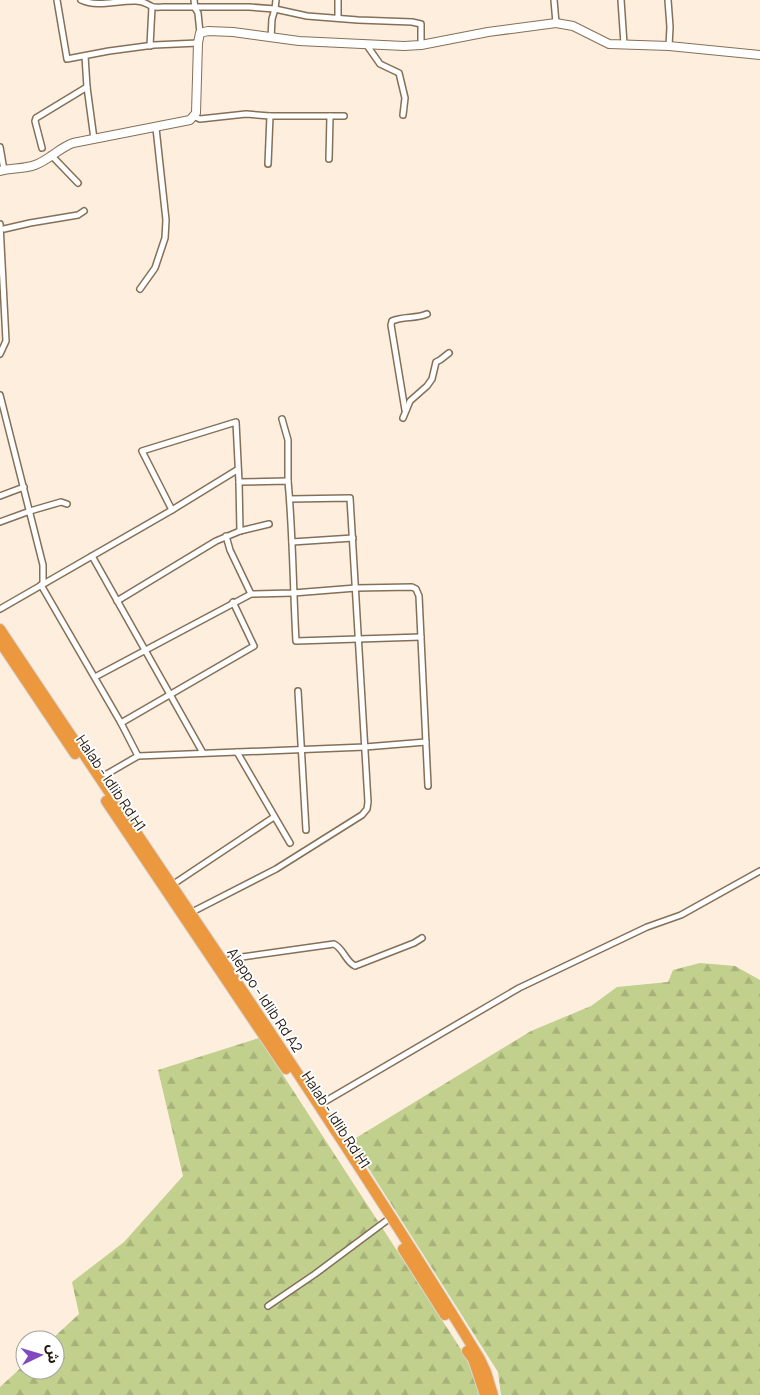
<svg xmlns="http://www.w3.org/2000/svg" width="760" height="1395" viewBox="0 0 760 1395" font-family="Manrope,'Noto Sans Arabic',sans-serif">
<defs>
<pattern id="forest-firs" width="22" height="20" patternUnits="userSpaceOnUse" patternTransform="scale(1.25)"><rect width="22" height="20" fill="#c1d08d"/><path d="M5 1l3.5 6h-7zM16 11l3.5 6h-7z" fill="#a6b278"/></pattern>
</defs>
<rect width="100%" height="100%" fill="#fdeede"/>
<!-- forest -->
<g fill="url(#forest-firs)">
<path d="M 700,963 L 735,966 L 760,980 L 760,1395 L 501,1395 L 498,1372 L 351,1141 L 531,1031 L 591,1006 L 617,987 L 668,982 L 673,970 Z"/>
<path d="M 259,1038 L 466,1357 L 481,1395 L 0,1395 L 0,1387 L 25,1364 L 25,1370 L 55,1370 L 55,1340 L 51,1340 L 79,1314 L 72,1282 L 124,1242 L 183,1176 L 158,1070 Z"/>
</g>
<g fill="none" stroke-linecap="round" stroke-linejoin="round">
<!-- street casing -->
<g stroke="#857057" stroke-width="8">
<g id="street">
<path d="M 57,0 L 67,59 L 109,51 L 154,45 L 198,43"/>
<path d="M 81,0 C 98,8 118,0 136,1 C 143,1 145,3 151,6 C 154,8 159,7 163,7 L 249,7 L 275,9 L 307,16 L 358,20 L 412,22 L 421,24 L 421,45"/>
<path d="M 194,0 L 195,8 L 198,13 L 200,33"/>
<path d="M 338,0 L 338,18"/>
<path d="M 554,0 L 556,23"/>
<path d="M 621,0 L 624,44"/>
<path d="M 668,0 L 670,27 L 669,46"/>
<path d="M 271,38 L 272,19 L 275,9 L 276,0"/>
<path d="M 366,44 L 380,64 L 399,73 L 405,98 L 403,115"/>
<path d="M 150,46 L 152,7"/>
<path d="M 85,56 L 87,87 L 94,139"/>
<path d="M 193,116 L 200,119 L 246,114 L 270,116 L 268,164"/>
<path d="M 270,116 L 344,116"/>
<path d="M 0,147 L 4,170"/>
<path d="M 42,148 L 35,121 L 36,118 L 87,87"/>
<path d="M 51,155 L 78,183"/>
<path d="M 329,159 L 330,116"/>
<path d="M 4,229 L 30,223 L 78,215 L 84,211"/>
<path d="M 140,289 L 155,268 L 165,238 L 166,220 L 156,128"/>
<path d="M 0,354 L 6,341 L 0,224"/>
<path d="M 0,395 L 43,565 L 43,584"/>
<path d="M 405,410 L 391,325 L 392,321 C 403,316 416,319 427,314"/>
<path d="M 403,418 L 410,401 L 427,386 L 432,379 L 436,362 L 440,360 L 449,353"/>
<path d="M 282,419 L 288,440 L 288,481"/>
<path d="M 239,482 L 288,481 C 293,534 293,588 296,641 L 421,637"/>
<path d="M 0,496 L 24,487"/>
<path d="M 172,510 L 142,451 L 236,422 L 239,482 L 240,531"/>
<path d="M 0,522 L 30,511 L 61,502 L 67,504"/>
<path d="M 226,536 L 230,550 L 251,594"/>
<path d="M 292,542 L 353,538"/>
<path d="M 92,556 L 203,753"/>
<path d="M 41,585 L 121,723 L 138,756"/>
<path d="M 117,601 L 216,541 L 240,531 L 269,524"/>
<path d="M 0,609 L 172,510 L 237,470"/>
<path d="M 95,677 L 251,594 L 293,593 L 356,588 L 412,587 L 416,589 L 419,596 L 428,786"/>
<path d="M 298,691 L 306,830"/>
<path d="M 121,723 L 254,646 L 233,602"/>
<path d="M 237,752 L 290,843"/>
<path d="M 100,778 L 138,756 L 365,747 L 426,742"/>
<path d="M 175,883 L 274,817"/>
<path d="M 194,911 L 276,869 L 362,815 L 367,809 L 368,802 L 350,498 L 290,499"/>
<path d="M 223,962 L 232,959 L 242,957 L 334,944 C 344,949 345,961 355,966 L 414,943 L 422,938"/>
<path d="M 319,1105 L 519,988 L 647,927 L 681,915 L 760,871"/>
<path d="M 268,1306 L 315,1274 L 386,1221"/>
</g>
</g>
<!-- secondary casing -->
<g stroke="#857057" stroke-width="10">
<path id="secondary" d="M 0,171 C 11,168 24,169 35,165 C 49,160 59,148 73,143 L 190,120 L 196,113 L 198,43 L 200,33 L 208,31 L 233,32 L 299,41 L 404,46 L 421,45 L 488,32 L 556,23 L 573,26 L 609,44 L 669,46 L 760,55"/>
</g>
<!-- highway casing -->
<g stroke="#d7d5d4" stroke-width="12">
<g id="highway">
<path d="M 0,629 C 161,872 328,1110 480,1359 L 486,1372 L 493,1395"/>
<path d="M 0,642 L 75,754"/>
<path d="M 106,801 L 286,1069"/>
<path d="M 403,1249 L 445,1315"/>
<path d="M 467,1351 L 473,1359 L 485,1395"/>
</g>
</g>
<!-- street -->
<use href="#street" stroke="#fff" stroke-width="5"/>
<!-- secondary -->
<use href="#secondary" stroke="#fff" stroke-width="8"/>
<!-- highway -->
<use href="#highway" stroke="#eb983f" stroke-width="10"/>
</g>
<g text-anchor="middle" stroke-width="4" stroke-linejoin="round" paint-order="stroke">
<!-- street labels -->
<g font-size="14" fill="#21180e" stroke="#fff">
<text transform="translate(111 783) rotate(56)" y="5">Halab - Idlib Rd H1</text>
<text transform="translate(265 1000) rotate(56)" y="5">Aleppo - Idlib Rd A2</text>
<text transform="translate(336 1120) rotate(57)" y="5">Halab - Idlib Rd H1</text>
</g>
</g>
<!-- north arrow -->
<g transform="translate(40 1355) rotate(85)"><circle r="24" fill="#ffffff" stroke="#a6a39f"/>
<path d="M0-4L9 19L0 12L-9 19Z" fill="#8249bf"/>
<text y="-8" font-size="14" font-weight="bold" text-anchor="middle" fill="#21180e">ش</text>
</g>
</svg>
